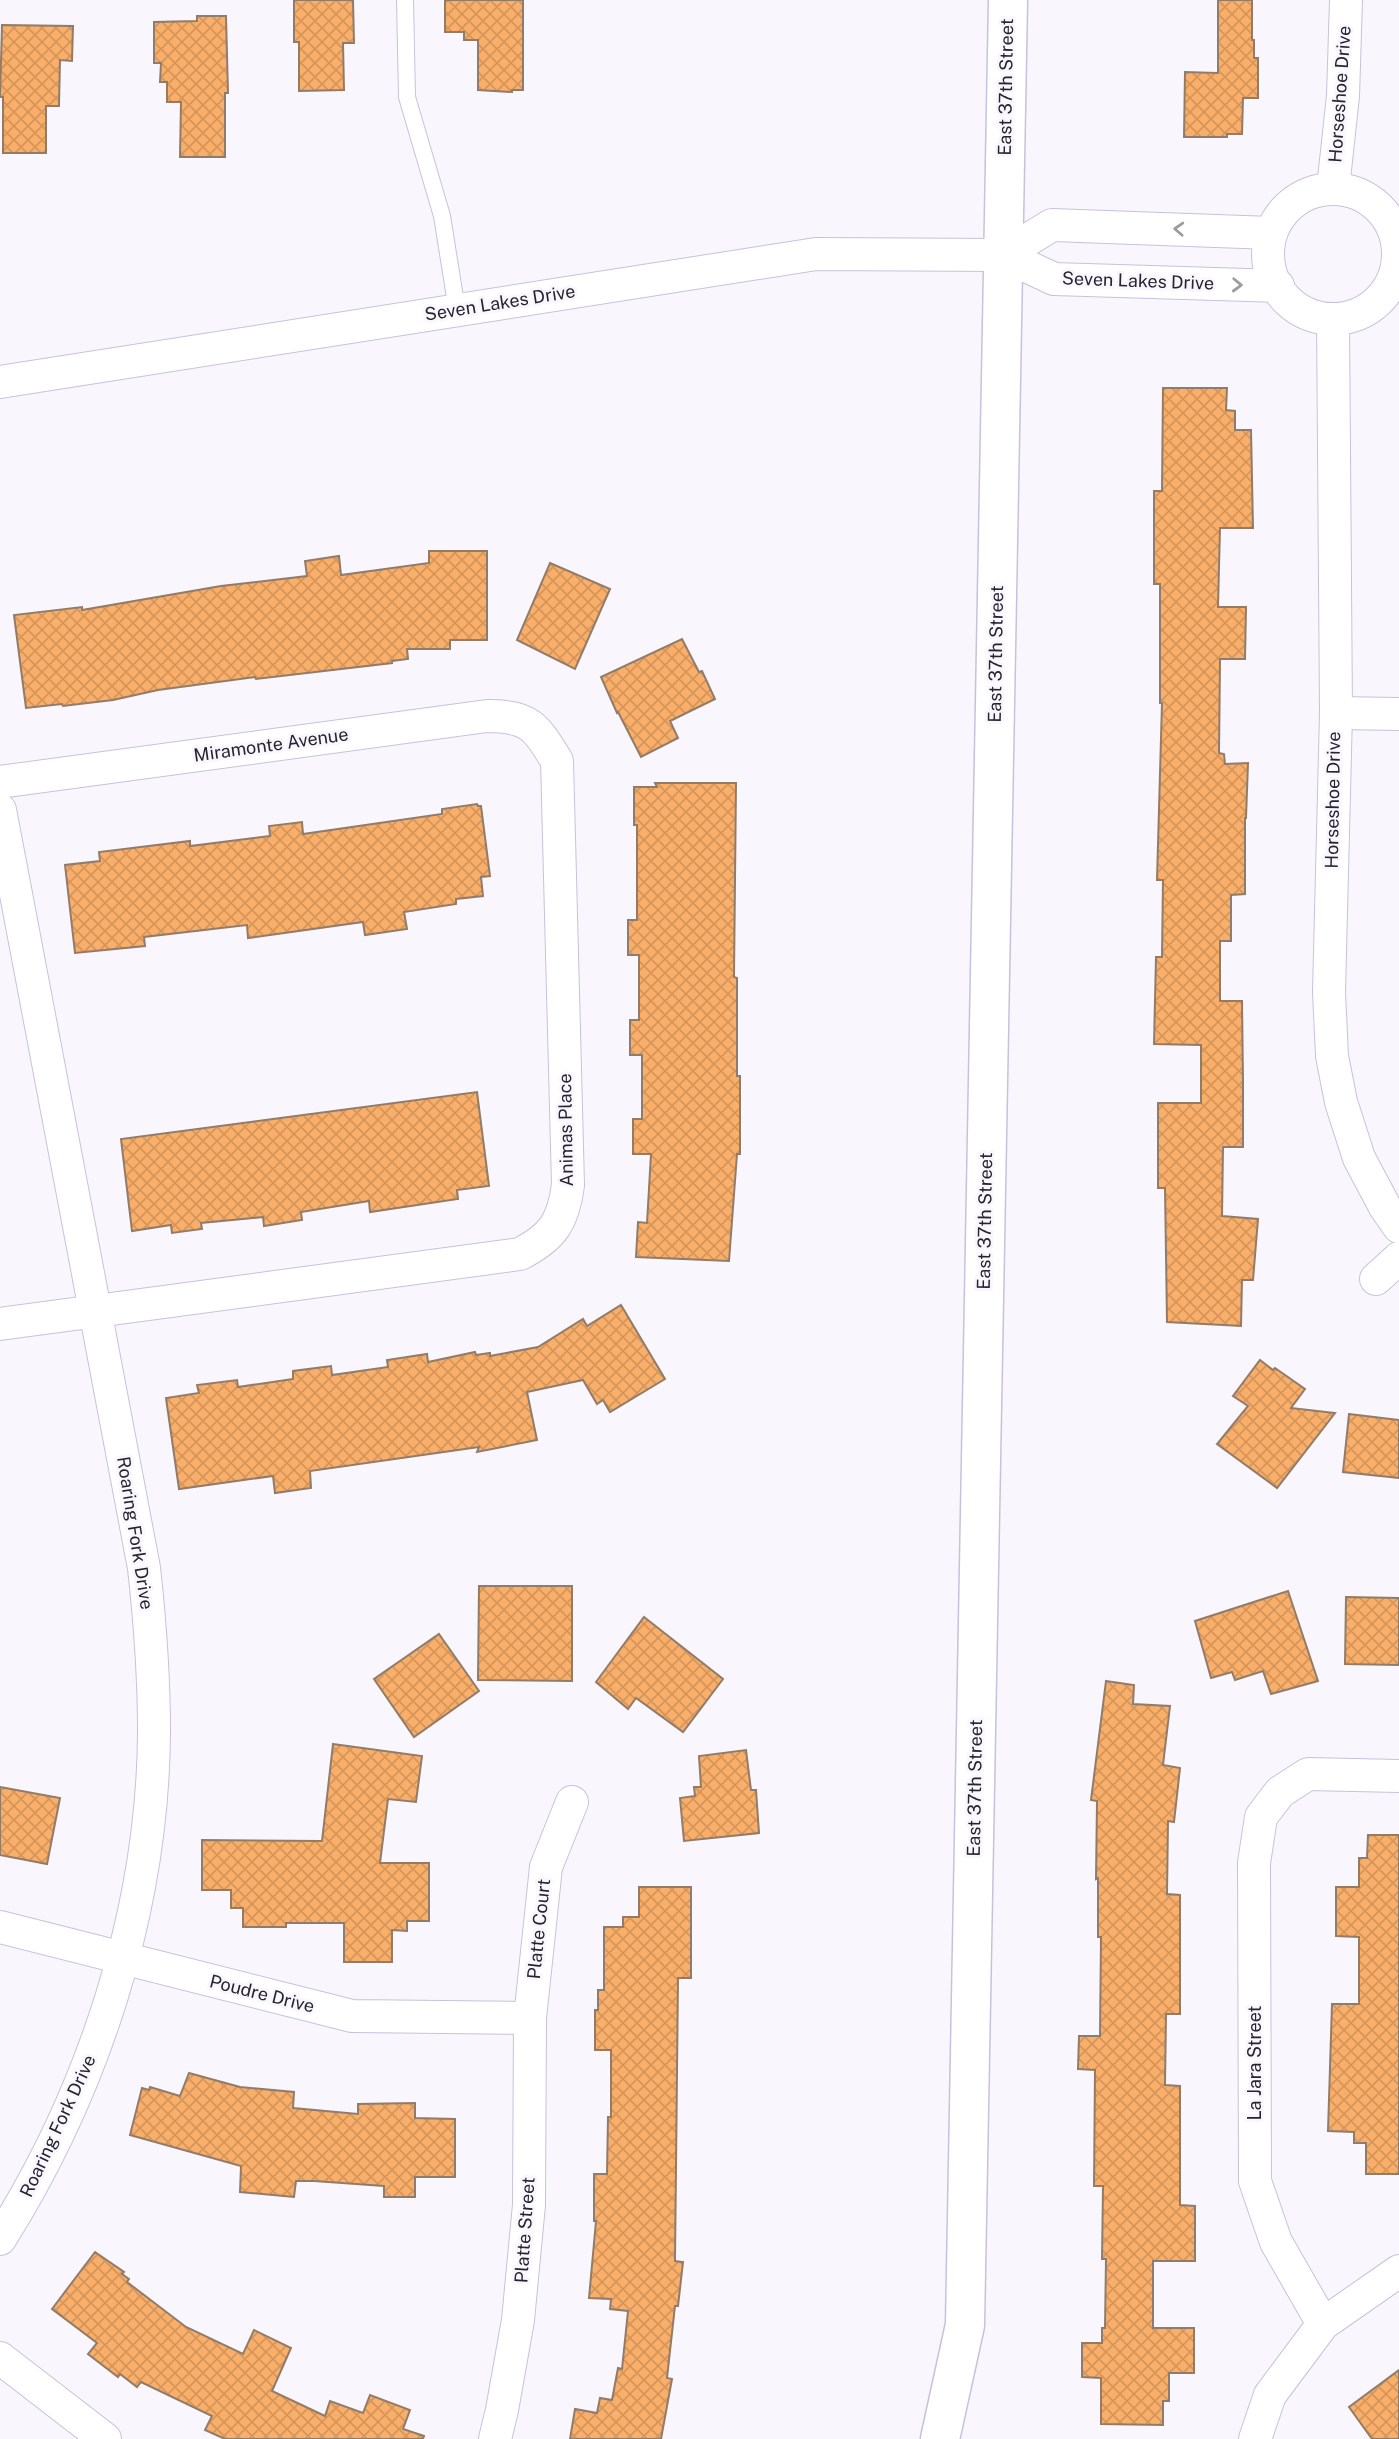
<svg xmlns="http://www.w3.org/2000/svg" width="1399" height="2439" viewBox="0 0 1399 2439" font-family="'Public Sans',sans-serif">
<defs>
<pattern id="building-cross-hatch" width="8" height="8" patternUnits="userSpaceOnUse" patternTransform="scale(1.75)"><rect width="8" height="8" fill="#f9ae69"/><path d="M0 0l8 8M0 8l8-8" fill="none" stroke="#d5965b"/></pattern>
</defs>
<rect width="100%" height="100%" fill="#f9f7fd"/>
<!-- building -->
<g fill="url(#building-cross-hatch)" stroke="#917c6a" stroke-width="2">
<path d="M 294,0 L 353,0 L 354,43 L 343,43 L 344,90 L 299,91 L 299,42 L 294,42 Z"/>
<path d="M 445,0 L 523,0 L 523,90 L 512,90 L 512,92 L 478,90 L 478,40 L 464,40 L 464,32 L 445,32 Z"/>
<path d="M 1218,0 L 1252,0 L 1252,40 L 1254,40 L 1254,58 L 1258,58 L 1258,98 L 1243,98 L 1242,134 L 1227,134 L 1227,137 L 1184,137 L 1185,72 L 1218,73 Z"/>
<path d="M 197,16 L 226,16 L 228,93 L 225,93 L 225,157 L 180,157 L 181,102 L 167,102 L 167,82 L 160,82 L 161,63 L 154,63 L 154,22 L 197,21 Z"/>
<path d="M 2,25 L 73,26 L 72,61 L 60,60 L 59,106 L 46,106 L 46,153 L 3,153 L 3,97 L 0,97 Z"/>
<path d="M 1163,388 L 1227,388 L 1226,410 L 1235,411 L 1235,430 L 1251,430 L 1253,528 L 1220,528 L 1218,607 L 1246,607 L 1245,659 L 1220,659 L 1219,753 L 1224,754 L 1225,764 L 1248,763 L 1246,818 L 1245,818 L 1245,894 L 1231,895 L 1231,941 L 1220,941 L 1220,1001 L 1242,1001 L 1243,1082 L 1243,1147 L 1223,1147 L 1222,1216 L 1258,1219 L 1253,1280 L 1242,1280 L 1241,1326 L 1167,1322 L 1165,1188 L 1158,1188 L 1158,1103 L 1201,1103 L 1201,1045 L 1154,1044 L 1156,957 L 1162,957 L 1163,880 L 1157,880 L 1162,703 L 1160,703 L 1160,584 L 1154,584 L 1154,491 L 1162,491 Z"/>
<path d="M 429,551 L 487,551 L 487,640 L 450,640 L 450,649 L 407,649 L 408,659 L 392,661 L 392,663 L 256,679 L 255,677 L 158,690 L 113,700 L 63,706 L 62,704 L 26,708 L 14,615 L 82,607 L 82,610 L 221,586 L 307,576 L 305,561 L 339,556 L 341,575 L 429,563 Z"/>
<path d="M 550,563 L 610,589 L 575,669 L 517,640 Z"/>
<path d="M 682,639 L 699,672 L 702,671 L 715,699 L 670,721 L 678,738 L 641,757 L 618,712 L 617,713 L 601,677 Z"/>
<path d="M 655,783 L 736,783 L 734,977 L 737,978 L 737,1076 L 740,1076 L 740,1154 L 737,1154 L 729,1261 L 636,1257 L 638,1222 L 647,1223 L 651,1154 L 633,1154 L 633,1119 L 642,1119 L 642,1055 L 630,1055 L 630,1020 L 639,1020 L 639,955 L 628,955 L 628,920 L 637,920 L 637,825 L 634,825 L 634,787 L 657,787 Z"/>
<path d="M 477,804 L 478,806 L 481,806 L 490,876 L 481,877 L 483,896 L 456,899 L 456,904 L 404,912 L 407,929 L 365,935 L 363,922 L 248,938 L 247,925 L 144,937 L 145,946 L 75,953 L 65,865 L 100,861 L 99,852 L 190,841 L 190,846 L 270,836 L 269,826 L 302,822 L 303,834 L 442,814 L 442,809 Z"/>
<path d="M 477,1092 L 489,1186 L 457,1190 L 458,1199 L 370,1212 L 369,1201 L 301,1212 L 302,1220 L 264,1226 L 263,1217 L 201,1223 L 202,1229 L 172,1233 L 171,1225 L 132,1231 L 121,1139 Z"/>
<path d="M 621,1305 L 665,1379 L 610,1412 L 603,1400 L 597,1404 L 583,1380 L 527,1392 L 537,1440 L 477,1452 L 479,1447 L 310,1471 L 311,1488 L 275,1493 L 273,1476 L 179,1489 L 166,1398 L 199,1393 L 197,1385 L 237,1380 L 238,1387 L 293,1379 L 293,1371 L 331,1366 L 332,1375 L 388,1367 L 387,1360 L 427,1354 L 428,1362 L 475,1352 L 476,1355 L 490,1353 L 490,1356 L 538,1347 L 583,1319 L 587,1326 Z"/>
<path d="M 1260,1360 L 1273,1370 L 1275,1368 L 1305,1389 L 1291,1408 L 1335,1413 L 1277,1488 L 1217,1444 L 1248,1406 L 1233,1396 Z"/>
<path d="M 1349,1414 L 1399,1420 L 1399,1478 L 1343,1472 Z"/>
<path d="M 479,1586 L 572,1586 L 572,1681 L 478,1680 Z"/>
<path d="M 1288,1591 L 1318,1681 L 1271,1694 L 1263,1671 L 1235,1680 L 1232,1672 L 1211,1678 L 1195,1621 Z"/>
<path d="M 1346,1597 L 1399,1598 L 1399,1665 L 1345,1664 Z"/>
<path d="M 644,1617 L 723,1679 L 683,1732 L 636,1698 L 628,1709 L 596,1682 Z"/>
<path d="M 439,1634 L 479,1691 L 414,1737 L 374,1679 Z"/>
<path d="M 1106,1681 L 1134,1685 L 1133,1704 L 1170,1706 L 1163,1765 L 1180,1768 L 1174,1822 L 1168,1821 L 1167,1894 L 1180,1895 L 1180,2014 L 1166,2014 L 1165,2085 L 1180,2086 L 1180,2205 L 1195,2206 L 1195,2261 L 1153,2261 L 1153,2328 L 1194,2328 L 1194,2373 L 1169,2373 L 1169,2401 L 1163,2401 L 1163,2425 L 1101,2424 L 1101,2378 L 1082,2377 L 1082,2343 L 1102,2343 L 1102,2328 L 1105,2328 L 1106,2259 L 1102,2259 L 1103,2186 L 1094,2186 L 1095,2070 L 1078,2069 L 1079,2036 L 1100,2036 L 1101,1937 L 1098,1937 L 1098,1878 L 1096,1879 L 1097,1801 L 1091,1800 Z"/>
<path d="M 333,1744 L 422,1756 L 416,1802 L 388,1799 L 380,1863 L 429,1863 L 429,1921 L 407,1921 L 407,1931 L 392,1930 L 392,1962 L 344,1962 L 344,1923 L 286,1923 L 286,1927 L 243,1927 L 243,1908 L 231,1908 L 231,1890 L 202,1890 L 202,1840 L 322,1841 Z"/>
<path d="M 746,1750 L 751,1790 L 756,1790 L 759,1833 L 684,1841 L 680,1798 L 695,1796 L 694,1787 L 701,1787 L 699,1756 Z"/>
<path d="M 0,1787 L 60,1798 L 47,1864 L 0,1855 Z"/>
<path d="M 1368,1835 L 1399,1835 L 1399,2174 L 1366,2174 L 1366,2143 L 1354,2143 L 1354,2132 L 1328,2131 L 1332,2004 L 1359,2004 L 1359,1937 L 1336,1936 L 1336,1887 L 1359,1887 L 1359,1858 L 1367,1858 Z"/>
<path d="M 639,1887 L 691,1887 L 691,1978 L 678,1978 L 675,2261 L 683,2262 L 678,2306 L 675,2306 L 667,2378 L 672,2379 L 661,2439 L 570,2439 L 575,2409 L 597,2413 L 600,2398 L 612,2400 L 618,2368 L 622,2369 L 628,2311 L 610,2309 L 611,2299 L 589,2298 L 596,2221 L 594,2221 L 594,2174 L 607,2174 L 608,2117 L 611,2117 L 611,2050 L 595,2050 L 595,2010 L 598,2010 L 598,1990 L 604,1990 L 604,1927 L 623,1927 L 623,1917 L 639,1917 Z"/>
<path d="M 189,2073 L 240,2087 L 294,2092 L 293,2108 L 358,2114 L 358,2104 L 415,2103 L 415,2118 L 455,2119 L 455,2177 L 415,2177 L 415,2197 L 384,2197 L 384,2186 L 314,2181 L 296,2181 L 294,2197 L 240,2192 L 241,2166 L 130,2135 L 142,2088 L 149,2090 L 150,2087 L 180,2096 Z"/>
<path d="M 95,2252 L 124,2272 L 122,2274 L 129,2279 L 127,2282 L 186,2327 L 243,2354 L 254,2330 L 291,2348 L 272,2391 L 325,2416 L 330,2401 L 363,2413 L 370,2395 L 410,2410 L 403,2429 L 424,2436 L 423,2439 L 225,2439 L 205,2430 L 212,2416 L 141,2382 L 137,2387 L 120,2374 L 118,2377 L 88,2354 L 97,2343 L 52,2309 Z"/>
<path d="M 1399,2370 L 1399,2439 L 1372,2439 L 1349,2407 Z"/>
</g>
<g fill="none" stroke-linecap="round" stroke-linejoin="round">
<!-- lane casing -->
<g stroke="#c8c1dc" stroke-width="18">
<path id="lane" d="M 405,0 L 407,97 L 442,216 L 457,310"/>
</g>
<!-- street casing -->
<g stroke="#c8c1dc" stroke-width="34">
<g id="street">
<path d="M 1333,188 L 1343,96 L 1346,0"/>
<circle cx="1333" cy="254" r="65"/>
<path d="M 1003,255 L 1052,225 L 1271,233"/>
<path d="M 1333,319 L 1336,713 L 1329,992 L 1332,1056 L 1341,1102 L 1359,1158 L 1385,1207 L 1399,1227"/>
<path d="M 0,382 L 816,254 L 1003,255 L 1054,279 L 1278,286"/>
<path d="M 1336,713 L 1399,714"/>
<path d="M 0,782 L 487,716 C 530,716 536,727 557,761 L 568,1185 C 563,1222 553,1237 520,1254 L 0,1324"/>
<path d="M 0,810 L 144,1568 C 150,1622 154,1677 154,1732 C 153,1909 94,2090 0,2239"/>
<path d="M 1376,1279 L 1399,1258"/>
<path d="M 0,1927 L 352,2016 L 530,2018"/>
<path d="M 1323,2324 L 1276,2242 L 1255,2181 L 1254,1863 L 1261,1817 L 1280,1792 L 1308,1774 L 1399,1776"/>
<path d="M 0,2358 L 105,2439"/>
<path d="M 495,2439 L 502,2410 L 518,2320 L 529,2205 L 530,2018 L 546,1867 L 572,1802"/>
<path d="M 1255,2439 L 1270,2395 L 1323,2324 L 1399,2271"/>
</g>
</g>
<!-- secondary casing -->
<g stroke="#c8c1dc" stroke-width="41">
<path id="secondary" d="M 940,2439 L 965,2325 L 1008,0"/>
</g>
<!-- lane -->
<use href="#lane" stroke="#fff" stroke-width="16"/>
<!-- street -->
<use href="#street" stroke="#fff" stroke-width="32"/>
<!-- secondary -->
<use href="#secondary" stroke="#fff" stroke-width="38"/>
</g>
<!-- one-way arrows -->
<defs><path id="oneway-chevron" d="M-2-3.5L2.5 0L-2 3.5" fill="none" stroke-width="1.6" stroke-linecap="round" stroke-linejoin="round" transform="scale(1.75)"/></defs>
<g stroke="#9e9ca1">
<use href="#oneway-chevron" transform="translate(1179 229) rotate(-177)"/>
<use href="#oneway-chevron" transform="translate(1237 285) rotate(2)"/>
</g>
<g text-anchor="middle" stroke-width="6" stroke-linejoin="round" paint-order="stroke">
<!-- street labels -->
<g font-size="18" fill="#27242e" stroke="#f9f7fd">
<text transform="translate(1006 87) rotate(-89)" y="6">East 37th Street</text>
<text transform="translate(1340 94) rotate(-86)" y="6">Horseshoe Drive</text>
<text transform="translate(1138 281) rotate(2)" y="6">Seven Lakes Drive</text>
<text transform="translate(500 303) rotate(-9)" y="6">Seven Lakes Drive</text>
<text transform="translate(996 654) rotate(-89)" y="6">East 37th Street</text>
<text transform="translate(271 745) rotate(-8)" y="6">Miramonte Avenue</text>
<text transform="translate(1333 800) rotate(-89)" y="6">Horseshoe Drive</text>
<text transform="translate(566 1130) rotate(-91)" y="6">Animas Place</text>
<text transform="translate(985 1221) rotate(-89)" y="6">East 37th Street</text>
<text transform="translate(135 1533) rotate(81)" y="6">Roaring Fork Drive</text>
<text transform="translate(975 1788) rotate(-89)" y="6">East 37th Street</text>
<text transform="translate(539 1929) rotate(-84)" y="6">Platte Court</text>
<text transform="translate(262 1994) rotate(14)" y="6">Poudre Drive</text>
<text transform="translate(1255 2063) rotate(-90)" y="6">La Jara Street</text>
<text transform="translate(58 2126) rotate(-65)" y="6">Roaring Fork Drive</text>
<text transform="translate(525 2230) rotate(-86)" y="6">Platte Street</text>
</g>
</g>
</svg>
